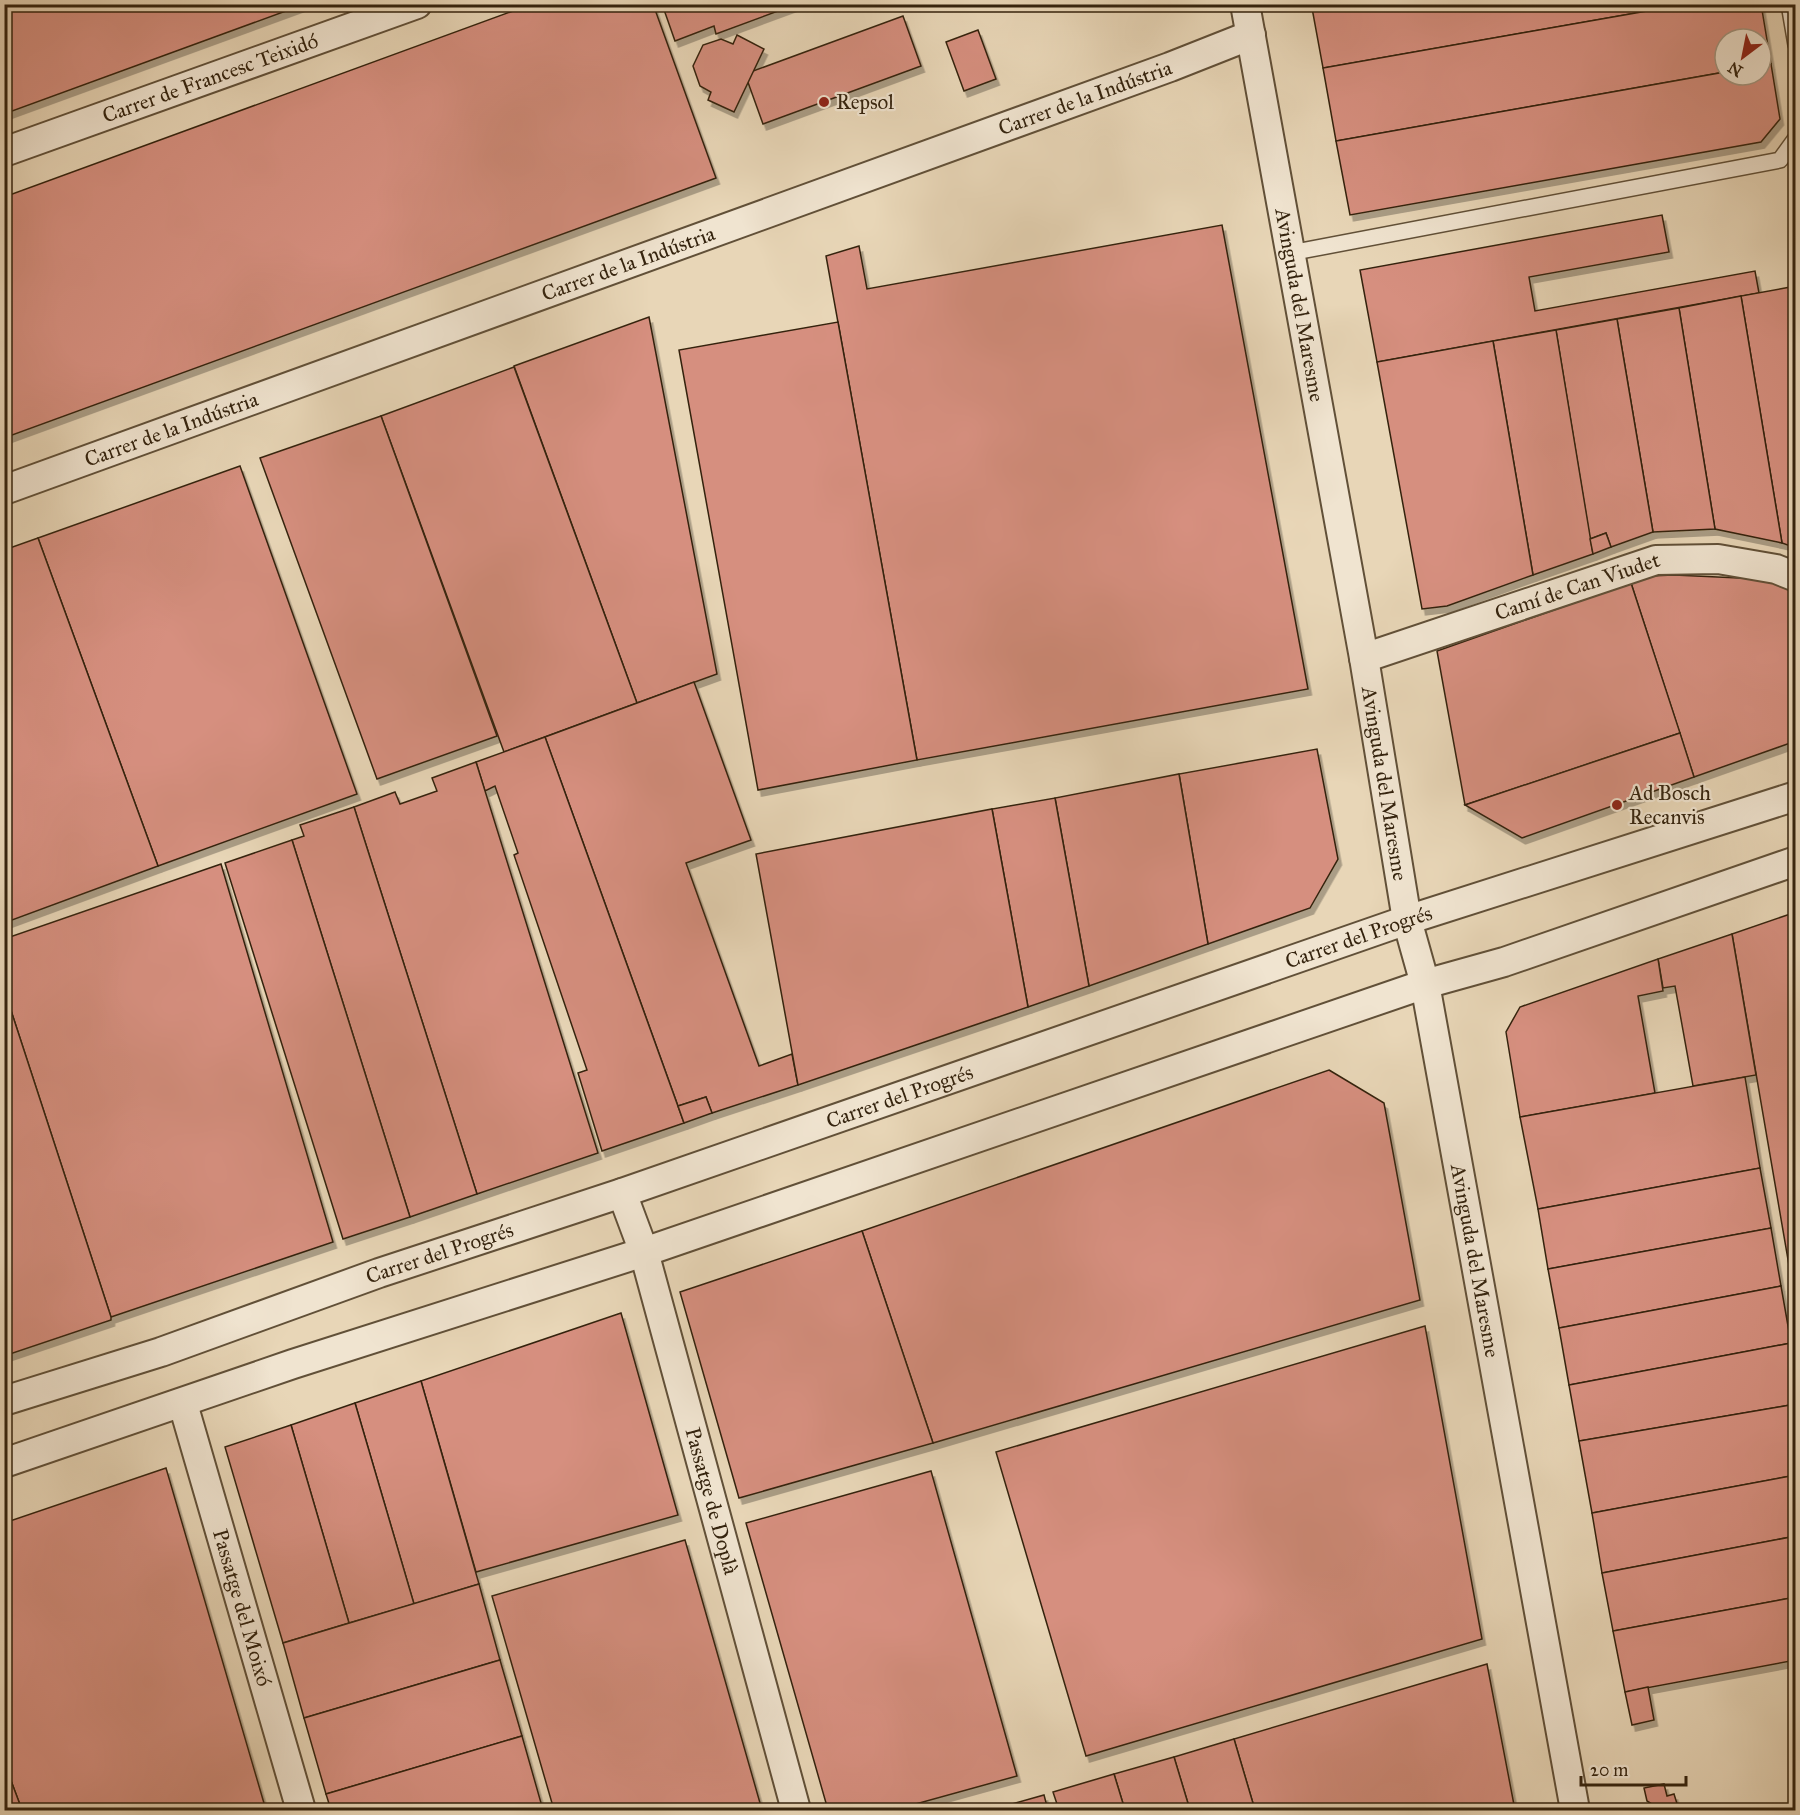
<svg xmlns="http://www.w3.org/2000/svg" width="1800" height="1815" viewBox="0 0 1800 1815" font-family="'IM FELL Great Primer',serif">
<defs>
<filter id="shadow"><feDropShadow dx="3.5" dy="6" stdDeviation="0" flood-color="#0004"/></filter>
</defs>
<rect width="100%" height="100%" fill="#e8d6b7"/>
<filter id="stains"><feTurbulence type="fractalNoise" baseFrequency=".00333" numOctaves="4"/><feColorMatrix values="0 0 0 0 .2 0 0 0 0 .09 0 0 0 0 .02 0 0 0 .5 -.17"/></filter>
<radialGradient id="worn" r=".72"><stop offset=".6" stop-color="#630" stop-opacity="0"/><stop offset="1" stop-color="#630" stop-opacity=".3"/></radialGradient>
<!-- building -->
<g fill="#d68f7f" stroke="#34230e" stroke-width="1.5" filter="url(#shadow)">
<path d="M 4,4 L 305,4 L 4,114 Z"/>
<path d="M 532,4 L 653,4 L 716,178 L 4,438 L 4,197 Z"/>
<path d="M 662,4 L 797,4 L 716,34 L 714,26 L 675,41 Z"/>
<path d="M 1332,4 L 1687,4 L 1323,68 L 1312,8 Z"/>
<path d="M 1687,4 L 1761,4 L 1771,64 L 1761,66 L 1761,39 L 1725,39 L 1725,72 L 1336,141 L 1323,68 Z"/>
<path d="M 903,16 L 921,66 L 763,124 L 745,74 Z"/>
<path d="M 978,30 L 996,79 L 964,91 L 946,42 Z"/>
<path d="M 737,35 L 764,49 L 734,112 L 708,100 L 711,92 L 700,86 L 693,66 L 703,45 L 721,39 L 733,44 Z"/>
<path d="M 1771,64 L 1780,119 L 1761,142 L 1350,215 L 1336,141 L 1725,72 L 1725,75 L 1761,75 L 1761,66 Z"/>
<path d="M 1662,215 L 1669,252 L 1529,277 L 1535,311 L 1755,271 L 1759,293 L 1377,362 L 1360,270 Z"/>
<path d="M 1222,225 L 1308,689 L 917,760 L 826,256 L 859,246 L 867,289 Z"/>
<path d="M 1796,286 L 1796,548 L 1782,543 L 1741,296 Z"/>
<path d="M 1741,296 L 1782,543 L 1715,529 L 1679,308 Z"/>
<path d="M 1679,308 L 1715,529 L 1653,532 L 1617,319 Z"/>
<path d="M 649,317 L 717,674 L 637,703 L 514,366 Z"/>
<path d="M 1617,319 L 1653,532 L 1611,547 L 1606,533 L 1590,539 L 1556,330 Z"/>
<path d="M 838,322 L 917,760 L 758,790 L 679,350 Z"/>
<path d="M 1556,330 L 1593,554 L 1533,575 L 1493,341 Z"/>
<path d="M 1493,341 L 1533,575 L 1447,606 L 1422,609 L 1377,362 Z"/>
<path d="M 514,367 L 637,703 L 504,752 L 381,416 Z"/>
<path d="M 381,416 L 497,736 L 377,779 L 260,458 Z"/>
<path d="M 240,466 L 357,794 L 158,866 L 38,538 Z"/>
<path d="M 1606,533 L 1611,547 L 1593,554 L 1590,539 Z"/>
<path d="M 38,538 L 158,866 L 4,923 L 4,550 Z"/>
<path d="M 1674,575 L 1761,579 L 1796,587 L 1796,741 L 1694,777 L 1631,583 L 1649,576 Z"/>
<path d="M 1631,583 L 1680,733 L 1465,805 L 1437,651 Z"/>
<path d="M 694,682 L 751,840 L 686,863 L 759,1066 L 792,1054 L 798,1085 L 712,1113 L 706,1097 L 678,1106 L 545,737 Z"/>
<path d="M 1680,733 L 1694,777 L 1522,838 L 1465,805 Z"/>
<path d="M 545,737 L 684,1123 L 602,1151 L 578,1073 L 587,1070 L 514,855 L 518,853 L 495,786 L 485,791 L 476,762 Z"/>
<path d="M 1317,749 L 1338,859 L 1310,908 L 1208,944 L 1179,774 Z"/>
<path d="M 476,762 L 598,1153 L 477,1194 L 354,807 L 395,792 L 400,804 L 437,791 L 432,778 Z"/>
<path d="M 1179,774 L 1208,944 L 1089,986 L 1055,798 Z"/>
<path d="M 1055,798 L 1089,986 L 1028,1007 L 992,809 Z"/>
<path d="M 354,807 L 477,1194 L 410,1217 L 292,840 L 304,836 L 300,825 Z"/>
<path d="M 992,809 L 1028,1007 L 798,1085 L 756,854 Z"/>
<path d="M 292,840 L 410,1217 L 343,1239 L 225,863 Z"/>
<path d="M 221,864 L 333,1242 L 111,1317 L 4,989 L 4,939 Z"/>
<path d="M 1796,912 L 1796,1306 L 1732,934 Z"/>
<path d="M 1732,934 L 1756,1075 L 1693,1086 L 1675,986 L 1663,988 L 1658,959 Z"/>
<path d="M 1658,959 L 1663,991 L 1638,996 L 1655,1093 L 1520,1117 L 1506,1032 L 1520,1007 Z"/>
<path d="M 4,989 L 111,1317 L 111,1320 L 4,1356 Z"/>
<path d="M 1329,1070 L 1384,1103 L 1420,1300 L 933,1443 L 862,1231 Z"/>
<path d="M 1745,1077 L 1760,1168 L 1538,1209 L 1520,1117 Z"/>
<path d="M 706,1097 L 712,1113 L 684,1123 L 678,1106 Z"/>
<path d="M 1760,1168 L 1771,1228 L 1548,1269 L 1538,1209 Z"/>
<path d="M 1771,1228 L 1781,1286 L 1559,1328 L 1548,1269 Z"/>
<path d="M 862,1231 L 933,1443 L 739,1498 L 680,1292 Z"/>
<path d="M 1781,1286 L 1791,1343 L 1569,1385 L 1559,1328 Z"/>
<path d="M 621,1313 L 678,1515 L 476,1572 L 421,1381 Z"/>
<path d="M 1425,1326 L 1482,1639 L 1086,1756 L 996,1452 Z"/>
<path d="M 1791,1343 L 1796,1372 L 1796,1404 L 1579,1441 L 1569,1385 Z"/>
<path d="M 421,1381 L 479,1584 L 414,1604 L 355,1403 Z"/>
<path d="M 355,1403 L 414,1604 L 349,1623 L 291,1425 Z"/>
<path d="M 1796,1404 L 1796,1475 L 1592,1513 L 1579,1441 Z"/>
<path d="M 291,1425 L 349,1623 L 283,1643 L 225,1447 Z"/>
<path d="M 166,1468 L 266,1810 L 22,1810 L 4,1762 L 4,1523 Z"/>
<path d="M 931,1471 L 1017,1776 L 894,1810 L 828,1810 L 746,1523 Z"/>
<path d="M 1796,1475 L 1796,1536 L 1602,1573 L 1592,1513 Z"/>
<path d="M 1796,1536 L 1796,1597 L 1613,1631 L 1602,1573 Z"/>
<path d="M 685,1540 L 762,1810 L 554,1810 L 492,1596 Z"/>
<path d="M 479,1584 L 500,1660 L 304,1718 L 283,1643 Z"/>
<path d="M 1796,1597 L 1796,1660 L 1625,1692 L 1613,1631 Z"/>
<path d="M 500,1660 L 522,1736 L 326,1794 L 304,1718 Z"/>
<path d="M 1487,1664 L 1515,1810 L 1255,1810 L 1234,1739 Z"/>
<path d="M 1648,1687 L 1654,1720 L 1632,1725 L 1625,1692 Z"/>
<path d="M 522,1736 L 543,1810 L 331,1810 L 326,1794 Z"/>
<path d="M 1234,1739 L 1255,1810 L 1190,1810 L 1174,1757 Z"/>
<path d="M 1174,1757 L 1190,1810 L 1125,1810 L 1114,1774 Z"/>
<path d="M 4,1762 L 22,1810 L 4,1810 Z"/>
<path d="M 1114,1774 L 1125,1810 L 1059,1810 L 1053,1792 Z"/>
<path d="M 1664,1784 L 1667,1796 L 1674,1794 L 1679,1810 L 1661,1810 L 1647,1801 L 1644,1788 Z"/>
<path d="M 1044,1795 L 1048,1810 L 991,1810 Z"/>
</g>
<g fill="none" stroke-linecap="round" stroke-linejoin="round">
<!-- lane casing -->
<g stroke="#615038" stroke-width="18">
<g id="lane">
<path d="M 1789,4 L 1796,45"/>
<path d="M 1290,253 L 1780,160 L 1796,138"/>
</g>
</g>
<!-- street casing -->
<g stroke="#615038" stroke-width="32">
<g id="street">
<path id="s1" d="M 1245,4 L 1364,658 L 1407,920 L 1425,984 L 1575,1810"/>
<path id="s2" d="M 4,152 L 417,4"/>
<path id="s3" d="M 4,490 L 1170,67 L 1251,35"/>
<path id="s4" d="M 1364,658 L 1656,560 L 1718,559 L 1776,569 L 1796,577"/>
<path id="s5" d="M 622,1193 L 644,1252 L 796,1810"/>
<path id="s6" d="M 4,1401 L 161,1352 L 379,1273 L 622,1193 L 1407,920 L 1796,796"/>
<path id="s7" d="M 183,1404 L 301,1810"/>
<path d="M 4,1463 L 293,1364 L 644,1252 L 1425,984 L 1504,962 L 1796,861"/>
</g>
</g>
<!-- lane -->
<use href="#lane" stroke="#f0e4d0" stroke-width="15"/>
<!-- street -->
<use href="#street" stroke="#f0e4d0" stroke-width="28"/>
</g>
<!-- markers -->
<g fill="#8f2418" stroke="#f0e4d0" stroke-width="2">
<circle cx="824" cy="102" r="6"/>
<circle cx="1617" cy="805" r="6"/>
</g>
<g text-anchor="middle" stroke-width="4.5" stroke-linejoin="round" paint-order="stroke">
<!-- street labels -->
<g font-size="21" fill="#34230e" stroke="#f0e4d0">
<text dy="7" stroke="none"><textPath href="#s2" startOffset="219">Carrer de Francesc Teixidó</textPath></text>
<text dy="7" stroke="none"><textPath href="#s3" startOffset="1150">Carrer de la Indústria</textPath></text>
<text dy="7" stroke="none"><textPath href="#s3" startOffset="664">Carrer de la Indústria</textPath></text>
<text dy="7" stroke="none"><textPath href="#s1" startOffset="306">Avinguda del Maresme</textPath></text>
<text dy="7" stroke="none"><textPath href="#s3" startOffset="178">Carrer de la Indústria</textPath></text>
<text dy="7" stroke="none"><textPath href="#s4" startOffset="225">Camí de Can Viudet</textPath></text>
<text dy="7" stroke="none"><textPath href="#s1" startOffset="792">Avinguda del Maresme</textPath></text>
<text dy="7" stroke="none"><textPath href="#s6" startOffset="1432">Carrer del Progrés</textPath></text>
<text dy="7" stroke="none"><textPath href="#s6" startOffset="946">Carrer del Progrés</textPath></text>
<text dy="7" stroke="none"><textPath href="#s6" startOffset="460">Carrer del Progrés</textPath></text>
<text dy="7" stroke="none"><textPath href="#s1" startOffset="1278">Avinguda del Maresme</textPath></text>
<text dy="7" stroke="none"><textPath href="#s5" startOffset="321">Passatge de Doplà</textPath></text>
<text dy="7" stroke="none"><textPath href="#s7" startOffset="212">Passatge del Moixó</textPath></text>
</g>
<!-- poi labels -->
<g font-size="21" fill="#34230e" stroke="#f0e4d0" text-anchor="start">
<text x="836" y="109">Repsol</text>
<text x="1629" y="800">Ad Bosch<tspan x="1629" dy="24">Recanvis</tspan></text>
</g>
</g>
<!-- margin -->
<rect width="1800" height="1815" fill="none" stroke="#e8d6b7" stroke-width="24"/>
<rect x="6" y="6" width="1788" height="1803" fill="none" stroke="#34230e" stroke-width="3"/>
<rect x="12" y="12" width="1776" height="1791" fill="none" stroke="#34230e" stroke-width="1.5"/>
<!-- north arrow -->
<g transform="translate(1743 57) rotate(212)"><circle r="28" fill="#f0e4d0" stroke="#a59782" stroke-width="1.5"/>
<path d="M0-4.5L10 22L0 15L-10 22Z" fill="#8f2418"/>
<text y="-9" font-size="16" font-weight="bold" text-anchor="middle" fill="#34230e">N</text>
</g>
<!-- scale -->
<path d="M1581 1776v9h105v-9" fill="none" stroke="#34230e" stroke-width="3"/>
<text x="1590" y="1776" font-size="18" fill="#34230e" stroke="#f0e4d0" stroke-width="4.5" paint-order="stroke">20 m</text>
<rect width="100%" height="100%" filter="url(#stains)"/>
<rect width="100%" height="100%" fill="url(#worn)"/>
</svg>
